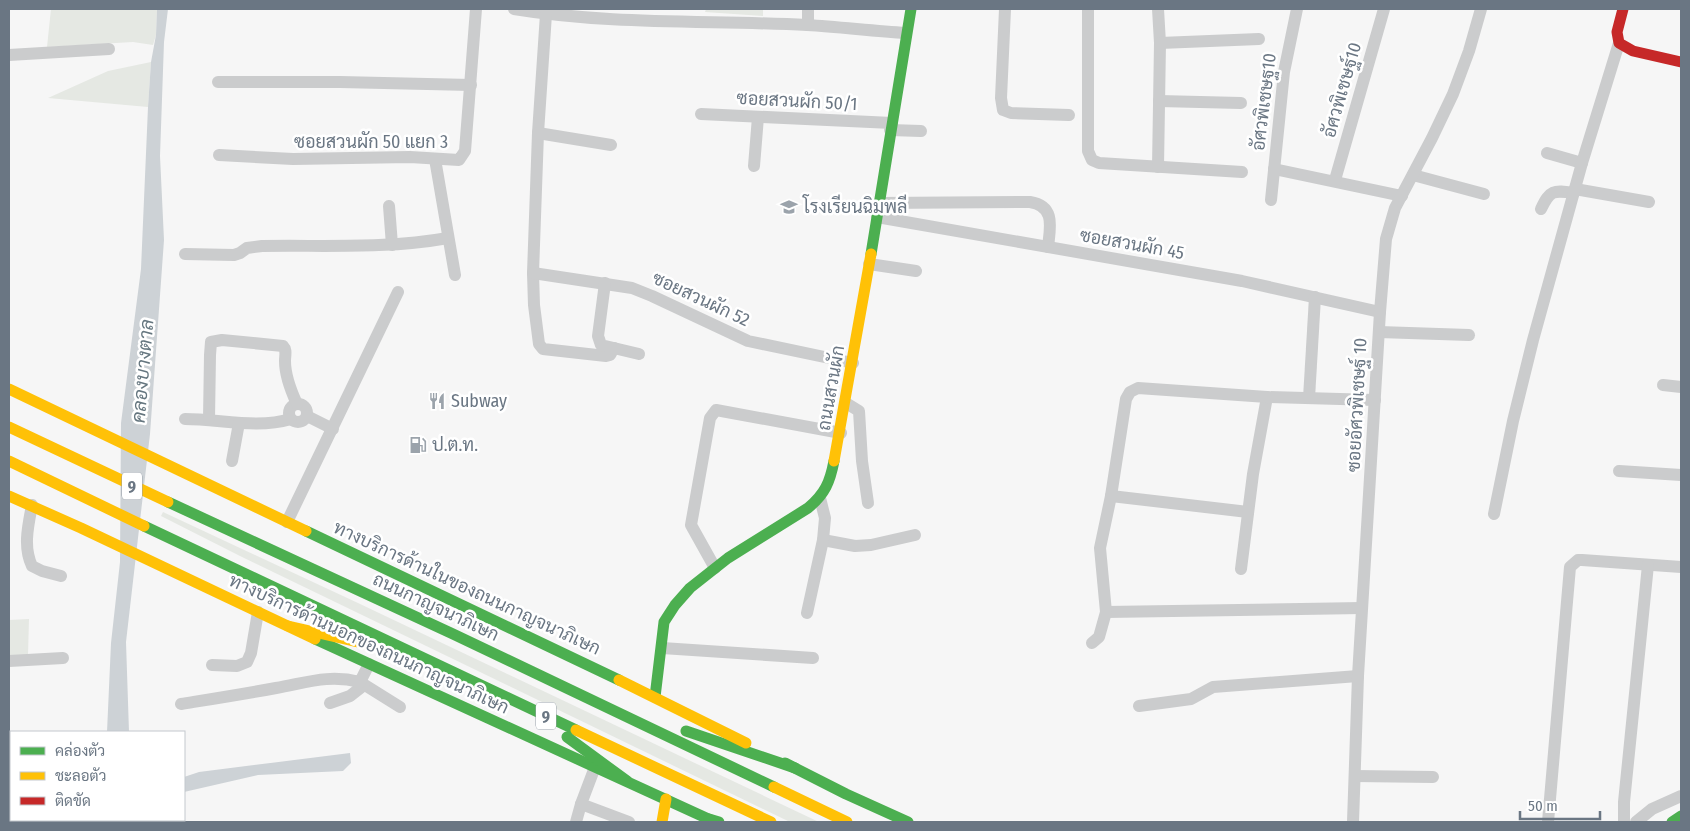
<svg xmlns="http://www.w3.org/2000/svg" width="1690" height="831" viewBox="0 0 1690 831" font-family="'Fira Sans Condensed',Sarabun,sans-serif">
<rect width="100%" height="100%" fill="#f6f6f6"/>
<!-- green -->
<g fill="#e5e8e3">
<path d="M 51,9 L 157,9 L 156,35 L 153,45 L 133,42 L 47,47 Z"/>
<path d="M 706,9 L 763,9 L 763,16 L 705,12 Z"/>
<path d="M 151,62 L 148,107 L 48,98 L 108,71 Z"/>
<path d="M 163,512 L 358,603 L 819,822 L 790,822 L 240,556 L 161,516 Z"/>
<path d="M 29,619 L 28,655 L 9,655 L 9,620 Z"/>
<rect x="9" y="781" width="2" height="41"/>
</g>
<!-- water -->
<g fill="#cdd2d6">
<path d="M 157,9 L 168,9 L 164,42 L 160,156 L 164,240 L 150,434 L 126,642 L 129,732 L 107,732 L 111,643 L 120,562 L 121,423 L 141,269 L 148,107 L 151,62 L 156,35 Z"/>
<path d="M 350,753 L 351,763 L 343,771 L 258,775 L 184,792 L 184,777 L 199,772 Z"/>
</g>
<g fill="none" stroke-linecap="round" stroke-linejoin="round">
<!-- street -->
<g stroke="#cbcccd" stroke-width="12">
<path d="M 514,9 C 611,25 710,20 807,25 C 840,27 873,31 906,33"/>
<path d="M 808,9 L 808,25"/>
<path d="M 1005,9 L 1001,98 L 1003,110 L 1011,113 L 1069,115"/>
<path d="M 1088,9 L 1088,151 L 1092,160 L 1099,163 L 1242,172"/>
<path d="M 1158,9 L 1160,43 L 1158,167"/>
<path d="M 546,14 L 538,133 L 533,273 L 534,305 L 539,344 L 543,349 L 606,356 L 610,355 L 614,348"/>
<path d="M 1160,43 L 1259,39"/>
<path d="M 9,55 L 109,49"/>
<path d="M 218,82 L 340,82 L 471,85"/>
<path d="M 1159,101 L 1241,103"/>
<path d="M 701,114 L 892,123"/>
<path d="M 890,130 L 921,131"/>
<path d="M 538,133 L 611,145"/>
<path d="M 1547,153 L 1582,163"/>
<path d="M 219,155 L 293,159 L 410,157 L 459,160 L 465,151 L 476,9"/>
<path d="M 435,159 L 455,275"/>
<path d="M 754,166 L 758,117"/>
<path d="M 1274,169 L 1402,196"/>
<path d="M 1413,175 L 1484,194"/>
<path d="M 1335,180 L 1384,9"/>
<path d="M 1575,189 L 1649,202"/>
<path d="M 1271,200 L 1284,72 L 1297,9"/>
<path d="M 879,203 L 1030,202 C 1056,206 1050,228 1048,247"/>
<path d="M 389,206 L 392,245"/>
<path d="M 1541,209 C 1550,190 1553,190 1574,193"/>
<path d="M 877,217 L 1242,281 L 1380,312"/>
<path d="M 185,254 L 234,255 L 240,253 L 247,248 L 262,246 C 324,245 387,249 448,238"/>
<path d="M 869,264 L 916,271"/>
<path d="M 533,273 L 632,288 L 652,296 L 748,341 L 853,363"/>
<path d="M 605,283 L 598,336 L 601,345 L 639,354"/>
<path d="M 1379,332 L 1469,335"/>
<path d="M 1663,385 L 1681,387"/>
<path d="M 1309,398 L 1315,297"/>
<path d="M 846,403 L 859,411 L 862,461 L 868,503"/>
<circle cx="298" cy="413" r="9"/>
<path d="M 307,416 L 333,429"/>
<path d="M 185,419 C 220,419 257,429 291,419"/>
<path d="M 209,419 L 210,355 L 211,342 L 222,340 L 283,346 C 287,350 285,355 285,361 C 285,376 291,391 297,404"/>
<path d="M 232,461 L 239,423"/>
<path d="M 1619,471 L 1681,475"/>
<path d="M 1111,496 L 1248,512"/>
<path d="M 32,505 C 28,526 23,547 32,566 L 42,571 L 61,576"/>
<path d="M 1494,514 L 1513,421 L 1533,340 L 1582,163 L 1619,43"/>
<path d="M 287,522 L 398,292"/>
<path d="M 823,540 L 855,546 L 871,545 L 915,535"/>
<path d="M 715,568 L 691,525 L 710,418 L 716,410 L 841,433"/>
<path d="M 1241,569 L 1253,474 L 1267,397"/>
<path d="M 1106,612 L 1362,608"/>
<path d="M 807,613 L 823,540 L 825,518 L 820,498"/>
<path d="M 1092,643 L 1099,637 L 1106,612 L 1100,548 L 1111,496 L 1126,399 L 1130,392 L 1138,388 L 1267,397 L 1375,400"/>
<path d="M 662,648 L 813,658"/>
<path d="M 9,661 L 63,658"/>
<path d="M 212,665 L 237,666 L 247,662 L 251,653 L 258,612"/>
<path d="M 360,682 L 400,707"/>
<path d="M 330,703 L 350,696 L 364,685"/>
<path d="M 181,704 C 212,699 244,694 276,688 C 306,683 328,674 360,682 L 369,664"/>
<path d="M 1139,706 L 1191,699 L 1213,687 L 1358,676"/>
<path d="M 595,767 L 581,804 L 629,822"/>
<path d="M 1355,776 L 1433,777"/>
<path d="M 576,822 L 581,804"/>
<path d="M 1353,822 L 1358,676 L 1380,312 L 1386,239 L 1395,208 L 1432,138 L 1453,94 L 1469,51 L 1481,9"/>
<path d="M 1548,822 L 1570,567 L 1578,560 L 1582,560 L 1681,567"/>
<path d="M 1624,822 L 1624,802 L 1648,565"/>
<path d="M 1636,822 L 1652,809 L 1681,796"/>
</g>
<!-- fast -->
<g stroke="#4caf50" stroke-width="11">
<path d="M 871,254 L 911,9"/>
<path d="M 168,502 L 453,634 L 774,787"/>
<path d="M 144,526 L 576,730"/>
<path d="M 306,531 L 619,680"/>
<path d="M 315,639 L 715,822"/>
<path d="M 655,697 L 664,622 L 675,605 L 690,588 L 728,558 L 808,508 C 825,494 830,482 834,461"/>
<path d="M 686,731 L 795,768"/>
<path d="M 567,737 L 627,781"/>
<path d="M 785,763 L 846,794 L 908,822"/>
<path d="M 709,819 L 719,822"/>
<path d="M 1672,822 L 1681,816"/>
</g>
<!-- slow -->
<g stroke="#ffc107" stroke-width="11">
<path d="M 9,389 L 306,531"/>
<path d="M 9,427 L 168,502"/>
<path d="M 9,461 L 144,526"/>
<path d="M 834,461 L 871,254"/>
<path d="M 9,496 L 81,528 L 315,639"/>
<path d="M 288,626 L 371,645"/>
<path d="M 619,680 L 746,743"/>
<path d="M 576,730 L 771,822"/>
<path d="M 774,787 L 847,822"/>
<path d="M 662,822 L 666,799"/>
</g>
<!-- jam -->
<path stroke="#c62828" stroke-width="11" d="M 1623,9 L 1617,32 L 1619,43 L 1633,51 L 1681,62"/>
</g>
<!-- icons -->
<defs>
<g id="school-bare" transform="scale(1.35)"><path d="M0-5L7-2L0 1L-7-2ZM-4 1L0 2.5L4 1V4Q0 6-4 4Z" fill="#9ba3ab" stroke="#fff" stroke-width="2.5" paint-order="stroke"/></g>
<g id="restaurant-bare" transform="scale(1.35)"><path d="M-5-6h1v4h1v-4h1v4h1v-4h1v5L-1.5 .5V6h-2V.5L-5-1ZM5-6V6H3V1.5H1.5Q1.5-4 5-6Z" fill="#9ba3ab" stroke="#fff" stroke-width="2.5" paint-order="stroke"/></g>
<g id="fuel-bare" transform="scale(1.35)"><path d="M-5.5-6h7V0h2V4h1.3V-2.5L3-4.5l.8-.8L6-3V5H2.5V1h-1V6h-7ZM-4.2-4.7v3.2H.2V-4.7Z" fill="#9ba3ab" stroke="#fff" stroke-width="2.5" paint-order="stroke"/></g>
</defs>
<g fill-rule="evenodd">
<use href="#school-bare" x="789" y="207"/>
<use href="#restaurant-bare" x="437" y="401"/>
<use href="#fuel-bare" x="418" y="445"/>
</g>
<g text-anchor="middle" stroke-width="5" stroke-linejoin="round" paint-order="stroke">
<!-- shield labels -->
<g fill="#fff" stroke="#979fa8" stroke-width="1">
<rect x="122" y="472.5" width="20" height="27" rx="4"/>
<rect x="536" y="702.5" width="20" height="27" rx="4"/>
</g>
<g font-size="16" font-weight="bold" fill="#6a7683">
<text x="132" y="492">9</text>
<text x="546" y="722">9</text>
</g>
<!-- street labels -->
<g font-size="18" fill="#6a7683" stroke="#fff">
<text transform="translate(1342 90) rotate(-74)" y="6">อัศวพิเชษฐ์10</text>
<text transform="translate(797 101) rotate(3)" y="6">ซอยสวนผัก 50/1</text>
<text transform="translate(1264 102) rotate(-83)" y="6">อัศวพิเชษฐ10</text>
<text x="371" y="148">ซอยสวนผัก 50 แยก 3</text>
<text transform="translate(1132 244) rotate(10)" y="6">ซอยสวนผัก 45</text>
<text transform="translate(701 299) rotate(25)" y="6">ซอยสวนผัก 52</text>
<text transform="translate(831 388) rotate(-80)" y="6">ถนนสวนผัก</text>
<text transform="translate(1357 405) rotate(-87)" y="6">ซอยอัศวพิเชษฐ์ 10</text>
<text transform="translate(467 588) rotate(25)" y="6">ทางบริการด้านในของถนนกาญจนาภิเษก</text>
<text transform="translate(436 607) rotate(25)" y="6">ถนนกาญจนาภิเษก</text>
<text transform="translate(369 644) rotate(25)" y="6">ทางบริการด้านนอกของถนนกาญจนาภิเษก</text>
</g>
<!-- poi labels -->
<g font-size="18" fill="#6a7683" stroke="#fff" text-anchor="start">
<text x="803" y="213">โรงเรียนฉิมพลี</text>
<text x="451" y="407">Subway</text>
<text x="432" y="451">ป.ต.ท.</text>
</g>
<!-- water labels -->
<g font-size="19" font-style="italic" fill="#65767f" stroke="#fff">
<text transform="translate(142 371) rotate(-85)" y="7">คลองบางตาล</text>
</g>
</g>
<!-- border -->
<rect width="1690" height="831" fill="none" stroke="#6a7683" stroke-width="20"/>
<!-- legend -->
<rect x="10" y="731" width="175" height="90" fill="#ffffff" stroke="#c3c8cd"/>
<rect x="20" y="747" width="25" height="8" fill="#4caf50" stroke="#c3c8cd"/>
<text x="55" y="756" font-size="15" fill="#6a7683">คล่องตัว</text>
<rect x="20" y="772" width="25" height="8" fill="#ffc107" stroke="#c3c8cd"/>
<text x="55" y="781" font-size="15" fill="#6a7683">ชะลอตัว</text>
<rect x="20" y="797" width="25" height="8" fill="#c62828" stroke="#c3c8cd"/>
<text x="55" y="806" font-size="15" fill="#6a7683">ติดขัด</text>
<!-- scale -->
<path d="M1520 811v8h80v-8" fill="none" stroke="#6a7683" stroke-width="2.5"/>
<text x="1528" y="811" font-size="15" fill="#6a7683" stroke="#ffffff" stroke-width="4" paint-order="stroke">50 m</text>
</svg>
